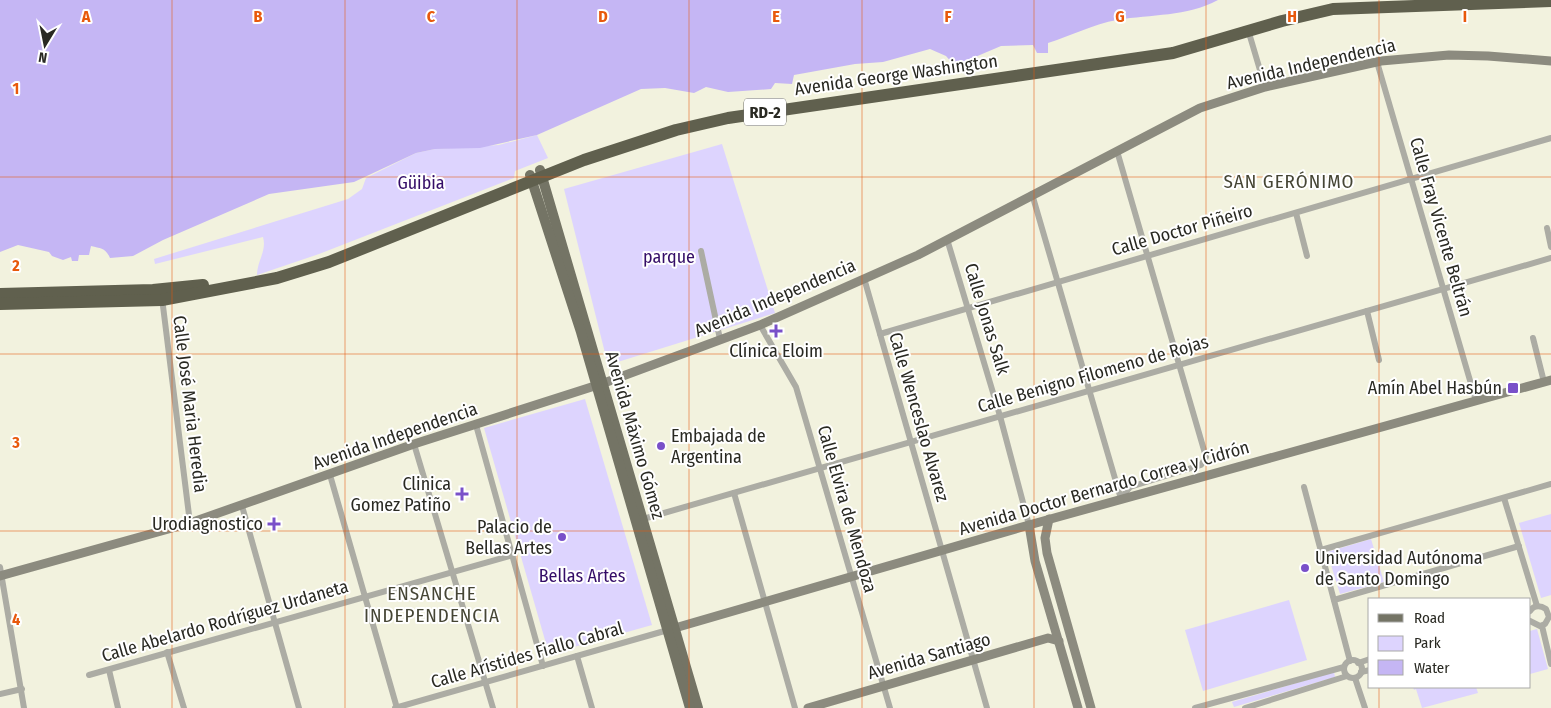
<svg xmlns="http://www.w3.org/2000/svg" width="1551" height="708" viewBox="0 0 1551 708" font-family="'Fira Sans Condensed',sans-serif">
<rect width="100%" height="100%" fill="#f2f2de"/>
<!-- green -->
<g fill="#ddd4fe">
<path d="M 537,135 L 548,158 L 515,171 L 514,178 L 319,254 L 257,275 C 257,261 267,251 263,237 L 155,264 L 154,259 L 348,199 L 362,189 L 366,178 L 416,153 L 435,149 L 499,145 Z"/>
<path d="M 722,144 L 775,313 L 608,365 L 564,189 Z"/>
<path d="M 585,399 L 652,625 L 549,654 L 484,428 Z"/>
<path d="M 1551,514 L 1551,595 L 1541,598 L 1519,523 Z"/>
<path d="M 1371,539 L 1384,582 L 1340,594 L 1327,552 Z"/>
<path d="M 1289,600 L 1307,660 L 1203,691 L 1185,630 Z"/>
<path d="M 1537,629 L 1548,669 L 1530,674 L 1530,631 Z"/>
<path d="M 1334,672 L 1335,677 L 1234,707 L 1232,702 Z"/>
<path d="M 1413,687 L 1476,687 L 1478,693 L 1422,708 L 1416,689 L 1414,690 Z"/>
</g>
<!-- water -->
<path fill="#c5b6f4" d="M 0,0 L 1218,0 C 1186,17 1152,14 1117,20 C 1094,24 1070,36 1048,43 L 1048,53 L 1037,53 L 1033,45 L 1001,46 L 961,63 L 953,64 L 946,56 L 930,49 L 883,62 L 855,64 L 794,75 L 792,84 L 775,83 L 771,89 L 728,92 L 706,87 L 694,93 L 665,88 L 641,89 L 537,135 L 480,148 L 435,149 L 416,153 L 354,182 L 269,194 L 163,240 L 133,256 L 110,258 C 105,247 101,249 91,246 L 89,255 L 79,255 L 78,261 L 72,261 L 71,257 L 63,260 L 52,256 L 49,252 L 18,245 L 0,252 Z"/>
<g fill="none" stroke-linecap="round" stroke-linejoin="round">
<!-- street -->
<g stroke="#acaca4" stroke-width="6">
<path d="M 1249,33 L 1265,87"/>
<path d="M 1377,62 L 1476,401"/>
<path d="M 1117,151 L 1206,457 L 1201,465 L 1130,487 L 1125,493 L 1124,498"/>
<path d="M 1032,194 L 1121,499"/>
<path d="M 1296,213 L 1307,256"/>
<path d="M 1547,228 L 1551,247"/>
<path d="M 947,239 L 1000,416 L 1029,525"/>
<path d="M 701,251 L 720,339"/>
<path d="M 864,278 L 987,708"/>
<path d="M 162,298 L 190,523"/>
<path d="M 1367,311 L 1379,360"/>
<path d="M 760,325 L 796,387 L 890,708"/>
<path d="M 880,334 L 1551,138"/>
<path d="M 1533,338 L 1544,382"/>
<path d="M 476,425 L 543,666"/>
<path d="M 414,444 L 493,708"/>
<path d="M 330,475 L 397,708"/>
<path d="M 1304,487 L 1350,661"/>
<path d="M 734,493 L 795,708"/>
<path d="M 1504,498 L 1537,606"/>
<path d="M 242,506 L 299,708"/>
<path d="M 643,519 L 1551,258"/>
<path d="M 1321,550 L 1551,484"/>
<path d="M 0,567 L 24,708"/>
<path d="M 1334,600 L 1519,546"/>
<path d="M 1530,611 C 1534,605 1540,605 1546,609 L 1549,617 L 1545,624 L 1540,626 L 1530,621"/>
<path d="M 1542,626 L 1551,664"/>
<path d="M 167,652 L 184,708"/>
<path d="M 577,656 L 592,708"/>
<circle cx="1353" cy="669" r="9"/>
<path d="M 1358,663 L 1370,659"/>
<path d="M 109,670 L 118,708"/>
<path d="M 1361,672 L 1370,670"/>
<path d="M 89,675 L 513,555"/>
<path d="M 1355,678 L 1365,708"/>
<path d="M 0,694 L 22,689"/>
<path d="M 395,708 L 668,630"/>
<path d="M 1195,708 L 1344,667"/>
<path d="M 1245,708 L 1347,676"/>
</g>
<!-- secondary -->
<g stroke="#8c8b7f" stroke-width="9">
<path d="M 1049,519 L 1045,538 L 1047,553 L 1091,708"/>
<path d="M 1029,525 L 1035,561 L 1078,708"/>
<path d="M 0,576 L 190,523 L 414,444 L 604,383 L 760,325 L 918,255 L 1200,108 L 1265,87 L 1381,61 L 1449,55 L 1488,56 L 1551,61"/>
<path d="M 668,630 L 1029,525 L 1551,380"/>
<path d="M 808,708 L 1048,638 L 1059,641"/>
</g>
<!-- primary -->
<g stroke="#747465" stroke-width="10">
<path d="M 540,170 L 698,708"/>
<path d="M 530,175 L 581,332 L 690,708"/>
</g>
<!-- highway -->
<g stroke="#60604e" stroke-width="12">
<path d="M 0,294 L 153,290 L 203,285"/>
<path d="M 0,304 L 162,300 L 277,278 L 329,262 L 584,160 L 676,130 L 728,118 L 1173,53 L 1282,21 L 1333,9 L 1551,1"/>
</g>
</g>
<!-- grid -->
<path fill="none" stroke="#e8590c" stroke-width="1" stroke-opacity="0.55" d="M 172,0 L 172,708M 345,0 L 345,708M 517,0 L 517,708M 689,0 L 689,708M 862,0 L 862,708M 1034,0 L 1034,708M 1206,0 L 1206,708M 1379,0 L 1379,599M 0,177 L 1551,177M 0,354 L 1551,354M 0,531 L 1551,531M 1379,687 L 1379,708"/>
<!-- markers -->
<g fill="#7950c9" stroke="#fff" stroke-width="2">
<path d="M773.5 323.5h5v5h5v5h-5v5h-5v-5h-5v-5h5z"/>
<rect x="1507" y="382" width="12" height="12" rx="2.5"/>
<circle cx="661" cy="446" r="5"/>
<path d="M459.5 486.5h5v5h5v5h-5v5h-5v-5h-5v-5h5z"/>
<path d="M271.5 516.5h5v5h5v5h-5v5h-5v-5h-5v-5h5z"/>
<circle cx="562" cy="537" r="5"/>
<circle cx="1305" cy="568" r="5"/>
</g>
<g text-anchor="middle" stroke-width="4" stroke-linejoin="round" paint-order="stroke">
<!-- shield labels -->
<rect fill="#fff" stroke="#696964" stroke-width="1" x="744" y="98.5" width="42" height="27" rx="4"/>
<g font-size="16" font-weight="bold" fill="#292922">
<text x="765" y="118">RD-2</text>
</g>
<!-- street labels -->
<g font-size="18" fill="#292922" stroke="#fff">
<text transform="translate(1311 64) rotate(-13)" y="6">Avenida Independencia</text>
<text transform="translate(896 75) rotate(-8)" y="6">Avenida George Washington</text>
<text transform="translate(1441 227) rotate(74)" y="6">Calle Fray Vicente Beltrán</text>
<text transform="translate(1182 230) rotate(-16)" y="6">Calle Doctor Piñeiro</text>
<text transform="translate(775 298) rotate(-23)" y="6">Avenida Independencia</text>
<text transform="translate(987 319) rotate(73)" y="6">Calle Jonas Salk</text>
<text transform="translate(1093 374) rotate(-16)" y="6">Calle Benigno Filomeno de Rojas</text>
<text transform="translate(190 404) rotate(83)" y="6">Calle José Maria Heredia</text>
<text transform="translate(919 417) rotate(74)" y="6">Calle Wenceslao Alvarez</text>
<text transform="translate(635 435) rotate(74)" y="6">Avenida Máximo Gómez</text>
<text transform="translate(395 436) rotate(-19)" y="6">Avenida Independencia</text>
<text transform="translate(1104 488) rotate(-16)" y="6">Avenida Doctor Bernardo Correa y Cidrón</text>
<text transform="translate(847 509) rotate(74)" y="6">Calle Elvira de Mendoza</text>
<text transform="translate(225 621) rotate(-16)" y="6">Calle Abelardo Rodríguez Urdaneta</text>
<text transform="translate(527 655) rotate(-16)" y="6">Calle Arístides Fiallo Cabral</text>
<text transform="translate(929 656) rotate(-16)" y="6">Avenida Santiago</text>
</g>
<!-- park labels -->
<g font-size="18" fill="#340d67" stroke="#fff">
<text x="421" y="189">Güibia</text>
<text x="669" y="263">parque</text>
<text x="582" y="582">Bellas Artes</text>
</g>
<!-- poi labels -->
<g font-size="18" fill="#292922" stroke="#fff" text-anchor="end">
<text x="776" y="357" text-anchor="middle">Clínica Eloim</text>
<text x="1502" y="394">Amín Abel Hasbún</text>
<text x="671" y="442" text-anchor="start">Embajada de<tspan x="671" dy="21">Argentina</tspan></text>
<text x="451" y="490">Clinica<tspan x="451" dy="21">Gomez Patiño</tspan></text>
<text x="263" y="530">Urodiagnostico</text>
<text x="552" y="533">Palacio de<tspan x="552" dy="21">Bellas Artes</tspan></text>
<text x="1315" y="564" text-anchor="start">Universidad Autónoma<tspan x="1315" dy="21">de Santo Domingo</tspan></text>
</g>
<!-- neighbourhood labels -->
<g font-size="19" letter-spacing="1" fill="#454534" stroke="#fff">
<text x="1289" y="188">SAN GERÓNIMO</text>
<text x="432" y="600">ENSANCHE<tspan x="432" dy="22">INDEPENDENCIA</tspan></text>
</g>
</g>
<g font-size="16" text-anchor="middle" font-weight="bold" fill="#e8590c" stroke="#fff" stroke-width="4" stroke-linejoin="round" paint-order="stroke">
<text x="86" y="22">A</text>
<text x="258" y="22">B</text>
<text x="431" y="22">C</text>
<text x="603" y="22">D</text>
<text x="776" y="22">E</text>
<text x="948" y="22">F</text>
<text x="1120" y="22">G</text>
<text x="1292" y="22">H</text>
<text x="1465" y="22">I</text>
<text x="16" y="94">1</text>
<text x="16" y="271">2</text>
<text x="16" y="448">3</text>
<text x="16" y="625">4</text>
</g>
<!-- legend -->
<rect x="1368" y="598" width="162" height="90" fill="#ffffff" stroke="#a9a9a7"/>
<rect x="1378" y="614" width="25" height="8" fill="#747465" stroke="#a9a9a7"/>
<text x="1414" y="623" font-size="15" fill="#292922">Road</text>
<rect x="1378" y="636" width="25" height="15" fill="#ddd4fe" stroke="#a9a9a7"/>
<text x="1414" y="648" font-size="15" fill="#292922">Park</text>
<rect x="1378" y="660" width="25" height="15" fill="#c5b6f4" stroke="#a9a9a7"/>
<text x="1414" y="673" font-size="15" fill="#292922">Water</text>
<!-- north arrow -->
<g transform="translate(45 45) rotate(190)" stroke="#ffffff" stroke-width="4" paint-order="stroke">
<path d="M0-4L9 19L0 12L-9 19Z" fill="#292922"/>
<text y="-8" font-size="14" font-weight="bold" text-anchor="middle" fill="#292922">N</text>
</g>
</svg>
